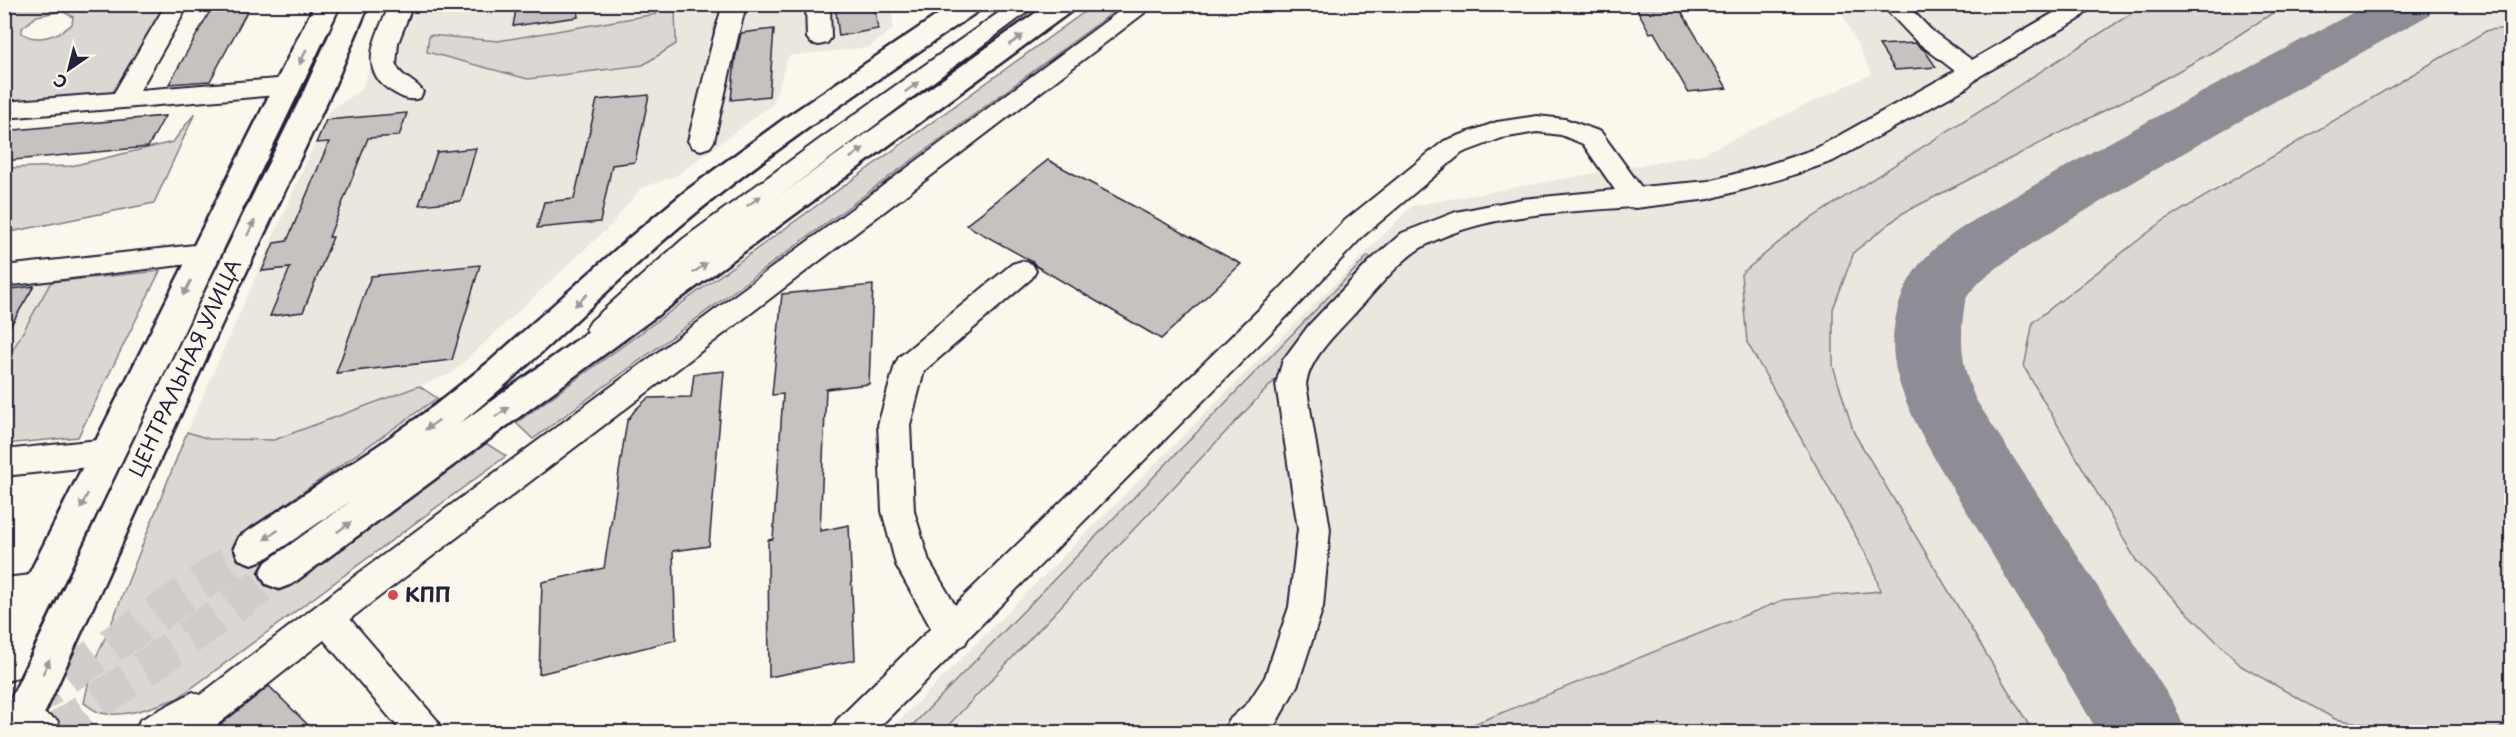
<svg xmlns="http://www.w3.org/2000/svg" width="2516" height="737" viewBox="0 0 2516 737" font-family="'Playpen Sans',sans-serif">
<rect width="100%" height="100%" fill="#fbf7ec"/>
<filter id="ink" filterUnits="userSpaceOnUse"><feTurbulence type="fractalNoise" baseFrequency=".0167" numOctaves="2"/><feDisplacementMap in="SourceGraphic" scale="12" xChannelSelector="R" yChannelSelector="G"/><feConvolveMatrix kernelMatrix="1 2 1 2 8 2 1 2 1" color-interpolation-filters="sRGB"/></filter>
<g filter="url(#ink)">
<!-- built -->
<g fill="#ebe7df">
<path d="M 394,5 L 892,5 L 893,29 L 870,47 L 788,56 L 773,104 L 676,176 L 641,188 L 611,225 L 451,374 L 274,440 L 209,439 L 187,432 L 329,111 L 362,89 Z"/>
<path d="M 1838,5 L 2511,5 L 2511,732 L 888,732 L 1412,206 L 1702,154 L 1872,74 Z"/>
<path d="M 58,270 L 5,364 L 5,271 Z"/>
</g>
<!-- green -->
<g fill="#dbd8d3" stroke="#7e7d87" stroke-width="1.5" fill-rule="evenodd">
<path d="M 660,4 L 675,5 L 676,44 L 643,65 L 528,79 L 427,52 L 429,35 L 498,41 L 656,14 Z"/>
<path d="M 2146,4 L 2285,5 L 2214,51 L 2137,94 L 1903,213 L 1854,252 L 1833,309 L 1833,366 L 1854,433 L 2033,732 L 1454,732 L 1783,600 L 1880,591 L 1873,567 L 1747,342 L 1741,274 L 1796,228 Z"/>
<path d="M 5,5 L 178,5 L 123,99 L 5,110 ZM 62,11 L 73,17 L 72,24 C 60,35 37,44 22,33 L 22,28 L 37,16 Z"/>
<path d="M 1094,5 L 1123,5 L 533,439 L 516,423 Z"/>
<path d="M 2511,28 L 2511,718 L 2499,729 L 2480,732 L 2412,732 L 2335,719 L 2241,666 L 2137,562 L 2024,367 L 2033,322 L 2163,221 L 2488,30 Z"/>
<path d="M 195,113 L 154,203 L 5,233 L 5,168 L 71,166 L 173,142 Z"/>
<path d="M 1368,256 L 1388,266 L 1274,381 L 942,732 L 906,732 Z"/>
<path d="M 160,271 L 78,437 L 5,444 L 5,364 L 51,282 Z"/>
<path d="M 419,386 L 437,398 L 240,536 L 288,582 L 484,442 L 506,456 L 178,698 C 155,706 126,718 101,713 C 95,712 89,706 84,703 L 92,666 L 110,627 L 187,432 L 209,439 L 274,440 Z"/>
</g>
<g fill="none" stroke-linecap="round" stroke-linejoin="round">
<!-- taxiway -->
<path fill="#8e8c94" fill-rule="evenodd" d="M 2369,4 L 2436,4 L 2429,15 C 2305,85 2180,152 2059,227 C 2036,242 1978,275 1966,299 C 1964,304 1964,311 1963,316 C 1960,347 1963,372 1976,400 L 2174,704 L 2186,732 L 2098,732 C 2055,660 2012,588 1969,515 C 1944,474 1906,416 1896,370 C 1888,334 1897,294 1919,265 C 1947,231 1993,210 2031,187 C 2141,122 2256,65 2369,4 Z"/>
</g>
<!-- building -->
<g fill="#c6c2c0" stroke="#22223b" stroke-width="1.5">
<path d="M 214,4 L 251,4 L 210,81 L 169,84 Z"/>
<path d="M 517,4 L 577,4 L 578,17 L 513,26 Z"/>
<path d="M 835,4 L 874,4 L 878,29 L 839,36 Z"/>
<path d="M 1634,4 L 1677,4 L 1727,88 L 1688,92 L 1654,32 L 1650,33 Z"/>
<path d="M 774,29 L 769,96 L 731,100 L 735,59 L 741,33 Z"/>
<path d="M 1915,43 L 1925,51 L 1936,67 L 1895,70 L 1879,45 Z"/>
<path d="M 649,95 L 635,162 L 612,165 L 600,222 L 537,228 L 544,202 L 574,199 L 597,100 Z"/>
<path d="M 407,113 L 399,136 L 368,138 L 329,237 L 333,237 L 303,312 L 270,316 L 290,268 L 262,271 L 274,243 L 287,241 L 329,142 L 316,143 L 326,120 Z"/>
<path d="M 165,116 L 148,147 L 4,161 L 4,131 Z"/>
<path d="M 476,148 L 461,201 L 419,205 L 437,152 Z"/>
<path d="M 1048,160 L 1241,264 L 1161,339 L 1036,266 L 1033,262 L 966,225 Z"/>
<path d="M 480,265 L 452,360 L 336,373 L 371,276 Z"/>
<path d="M 873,285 L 869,384 L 826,389 L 820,531 L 849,525 L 855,660 L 769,677 L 768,540 L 773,539 L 783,394 L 772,395 L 782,294 Z"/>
<path d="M 34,286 L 4,337 L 4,290 Z"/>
<path d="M 724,371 L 709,546 L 673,551 L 676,640 L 539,674 L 542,582 L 604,568 L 627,421 L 635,410 L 648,398 L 691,397 L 694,374 Z"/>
<path d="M 269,686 L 315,732 L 211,732 Z"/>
</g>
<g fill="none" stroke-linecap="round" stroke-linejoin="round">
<!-- major-tunnel -->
<g stroke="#d0ccc9" stroke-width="36" stroke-dasharray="36 18" stroke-linecap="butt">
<path d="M 22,707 L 252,548"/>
<path d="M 55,732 L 279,573"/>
</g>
<!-- minor casing -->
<g stroke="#22223b" stroke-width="4">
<g id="minor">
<path d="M 166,4 L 189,4 L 140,90 L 289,78 L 298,80 L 301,86 L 298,92 L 289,94 L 4,118 L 4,102 L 114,93 Z"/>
<path d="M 390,4 L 413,4 L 398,43 L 396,65 C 402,79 416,80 423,92 L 420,98 C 409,101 403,98 393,92 C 355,70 377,35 390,4 Z"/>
<path d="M 726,4 L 751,4 L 744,13 L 740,28 L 714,141 L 710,147 L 701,150 L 692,147 L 688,141 L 716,28 L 721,11 Z"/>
<path d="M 806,4 L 830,4 L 831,38 L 827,43 L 819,45 L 811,43 L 807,38 Z"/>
<path d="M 1011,4 L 1038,4 L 703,253 L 611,337 L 601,340 L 591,337 L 586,329 L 591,321 L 683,239 L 820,139 Z"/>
<path d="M 1129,4 L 1156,4 L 350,619 L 437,720 L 442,732 L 402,732 L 324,640 L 208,732 L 135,732 L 140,720 L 193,692 L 200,695 L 363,570 Z"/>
<path d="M 1881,4 L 1906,4 L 1932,31 L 1972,60 L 2069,4 L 2095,4 L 2078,20 L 1980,76 L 1966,88 L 1833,161 L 1781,179 L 1709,199 L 1635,208 L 1630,207 C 1562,213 1485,213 1424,246 C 1401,258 1373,294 1355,313 C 1336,334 1311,356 1306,384 L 1330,529 L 1323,607 L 1298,684 L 1274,727 L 1268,732 L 1224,732 L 1229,720 L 1248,703 L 1265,677 L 1289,607 L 1298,529 L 1276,384 L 1283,360 L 1309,325 L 1371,260 L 1402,233 L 1456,212 L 1522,199 L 1615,190 L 1583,144 L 1561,135 L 1537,132 L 1502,138 L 1462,153 L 1363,236 L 1297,306 L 968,638 L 965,644 L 961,646 L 874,732 L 832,732 L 837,720 L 931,628 L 896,565 L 882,511 L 878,425 L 895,365 L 899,357 L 1012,264 L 1022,261 L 1032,264 L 1036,271 L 1032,278 L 924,371 L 910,425 L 914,511 L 929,561 L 955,605 L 1277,292 L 1343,222 L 1444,141 L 1497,122 L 1537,116 L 1565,119 L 1601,132 L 1641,187 L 1709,181 L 1764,166 L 1815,149 L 1955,71 L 1916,41 Z"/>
<path d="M 204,244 L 214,247 L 218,254 L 214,261 L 4,286 L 4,266 Z"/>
<path d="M 108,439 L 119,443 L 124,452 L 119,461 L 108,465 L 4,476 L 4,450 Z"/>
<path d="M 41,574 L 53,579 L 58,589 L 53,599 L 41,604 L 4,608 L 4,578 Z"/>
<path d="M 22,703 L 57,720 L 62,732 L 4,732 L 4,718 L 9,708 Z"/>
</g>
</g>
<!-- major casing -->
<g stroke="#22223b" stroke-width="5">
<g id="major">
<path d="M 315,4 L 341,4 L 18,677 L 4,682 L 4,624 Z"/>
<path d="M 343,4 L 369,4 L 332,91 L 224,319 L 36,732 L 4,732 L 4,713 L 192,319 L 304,91 Z"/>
<path d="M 954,4 L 984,4 L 981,9 C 879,79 774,147 679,227 C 604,291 536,362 459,424 L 1048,4 L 1077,4 L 1074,9 L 292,584 L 279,589 L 266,584 L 260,573 L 266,562 L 351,501 L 265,559 L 252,564 L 239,559 L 234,548 L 239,537 L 379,445 L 434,406 L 489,362 L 629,238 L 687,190 L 788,116 Z"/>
</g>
</g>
<!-- minor -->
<use href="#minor" fill="#fbf7ec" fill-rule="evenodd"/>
<!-- major -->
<use href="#major" fill="#fbf7ec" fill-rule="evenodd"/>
</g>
<!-- one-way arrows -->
<defs><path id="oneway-solid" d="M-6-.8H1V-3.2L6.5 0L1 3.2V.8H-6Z" transform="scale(1.5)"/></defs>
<g fill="#99979c">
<use href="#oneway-solid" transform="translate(1016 40) rotate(-36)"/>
<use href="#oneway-solid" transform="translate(303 57) rotate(115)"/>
<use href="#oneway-solid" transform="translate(912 87) rotate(-35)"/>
<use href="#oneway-solid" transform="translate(857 153) rotate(-36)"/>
<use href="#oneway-solid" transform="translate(754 201) rotate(-36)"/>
<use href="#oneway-solid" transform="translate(251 228) rotate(-64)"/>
<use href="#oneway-solid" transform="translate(700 268) rotate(-36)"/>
<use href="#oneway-solid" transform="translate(187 288) rotate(117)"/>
<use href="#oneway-solid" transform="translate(581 300) rotate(137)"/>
<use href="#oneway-solid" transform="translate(502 412) rotate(-36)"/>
<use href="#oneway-solid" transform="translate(432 425) rotate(145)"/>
<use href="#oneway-solid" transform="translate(84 501) rotate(116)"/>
<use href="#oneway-solid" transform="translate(344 527) rotate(-36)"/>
<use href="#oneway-solid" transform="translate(271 535) rotate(146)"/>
<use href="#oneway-solid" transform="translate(46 667) rotate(-65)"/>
</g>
</g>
<!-- markers -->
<circle fill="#d1495b" stroke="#fbf7ec" stroke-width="2" cx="393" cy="595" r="6"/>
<g text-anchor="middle" stroke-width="4.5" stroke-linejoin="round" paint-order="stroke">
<!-- street labels -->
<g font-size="20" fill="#22223b" stroke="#fbf7ec">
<text transform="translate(185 368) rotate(-65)" y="7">ЦЕНТРАЛЬНАЯ УЛИЦА</text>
</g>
<!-- poi labels -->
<g font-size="20" font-weight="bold" fill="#22223b" stroke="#fbf7ec" text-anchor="start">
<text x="405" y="602">КПП</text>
</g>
</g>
<!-- margin -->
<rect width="2516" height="737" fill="none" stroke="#fbf7ec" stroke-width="24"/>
<rect x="12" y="12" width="2492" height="713" fill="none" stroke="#22223b" stroke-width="2" filter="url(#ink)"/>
<!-- north arrow -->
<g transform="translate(69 69) rotate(215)" stroke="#fbf7ec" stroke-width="4.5" paint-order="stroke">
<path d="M0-4.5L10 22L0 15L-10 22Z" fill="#22223b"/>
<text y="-9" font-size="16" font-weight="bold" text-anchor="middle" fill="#22223b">С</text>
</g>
</svg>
